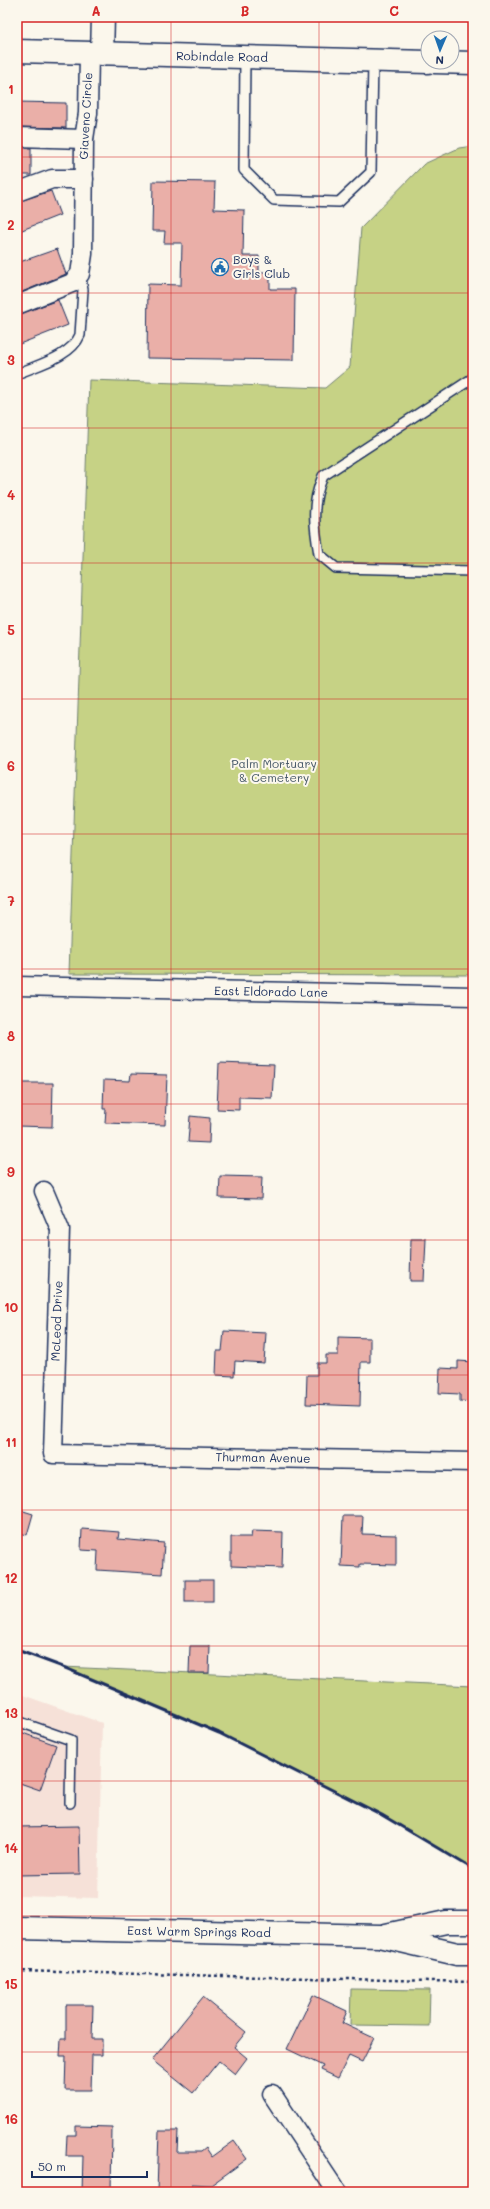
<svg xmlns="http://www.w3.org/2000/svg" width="490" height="2209" viewBox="0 0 490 2209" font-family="Mali,sans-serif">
<rect width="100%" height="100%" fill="#fbf7ec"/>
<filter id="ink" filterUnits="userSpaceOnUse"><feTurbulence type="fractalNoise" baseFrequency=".025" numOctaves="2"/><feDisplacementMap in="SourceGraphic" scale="8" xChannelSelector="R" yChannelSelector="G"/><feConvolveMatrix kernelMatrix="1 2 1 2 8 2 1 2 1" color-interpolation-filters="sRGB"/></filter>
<g filter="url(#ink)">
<!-- built -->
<path fill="#f6e1d8" d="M 17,1693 L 102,1723 L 98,1898 L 17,1896 Z"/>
<!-- green -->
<g fill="#c6d285" stroke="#708072">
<path d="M 473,146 L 473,975 L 69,974 L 89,380 L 325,388 L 350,367 L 361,228 L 424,164 L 459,148 Z"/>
<path d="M 63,1667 L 473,1686 L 473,1869 L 382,1815 L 219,1733 Z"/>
<path d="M 351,1989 L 430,1990 L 429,2026 L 350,2025 Z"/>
</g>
<!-- building -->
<g fill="#eaafa8" stroke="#1b2f5e">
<path d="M 17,102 L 66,103 L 66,128 L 17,127 Z"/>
<rect x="17" y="148" width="14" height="27"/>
<path d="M 153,181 L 215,182 L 214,209 L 244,210 L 243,256 L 259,256 L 259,272 L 270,272 L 270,289 L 295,289 L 294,360 L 147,358 L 148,284 L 181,285 L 182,243 L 164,243 L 165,231 L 152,231 Z"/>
<path d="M 51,191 L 60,215 L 17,232 L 17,202 Z"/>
<path d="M 57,249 L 66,274 L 17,294 L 17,263 Z"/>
<path d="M 58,300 L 68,325 L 17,345 L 17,315 Z"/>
<path d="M 219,1063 L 274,1065 L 272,1098 L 239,1097 L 239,1110 L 217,1109 Z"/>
<path d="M 131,1074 L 167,1075 L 165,1125 L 105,1123 L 106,1109 L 103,1109 L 104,1080 L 130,1081 Z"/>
<path d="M 17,1083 L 53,1083 L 52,1127 L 17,1126 Z"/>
<path d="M 190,1116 L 210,1118 L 209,1143 L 188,1142 Z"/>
<path d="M 220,1176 L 262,1177 L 261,1199 L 219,1198 Z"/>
<path d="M 411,1239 L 426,1239 L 424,1281 L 410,1281 Z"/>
<path d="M 224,1331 L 266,1333 L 264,1363 L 235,1361 L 234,1376 L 216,1375 L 217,1351 L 222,1351 Z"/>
<path d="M 338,1337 L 370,1338 L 370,1362 L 361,1362 L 360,1406 L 306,1404 L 307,1375 L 317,1375 L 317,1363 L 326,1363 L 326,1355 L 338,1355 Z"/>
<path d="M 458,1361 L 473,1362 L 473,1402 L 460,1401 L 460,1394 L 439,1393 L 440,1368 L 458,1369 Z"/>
<path d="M 17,1509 L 33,1514 L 27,1535 L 17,1532 Z"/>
<path d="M 343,1516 L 363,1516 L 362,1534 L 396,1535 L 396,1565 L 360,1564 L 360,1567 L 341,1566 Z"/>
<path d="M 82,1529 L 119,1532 L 118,1539 L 164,1543 L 162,1574 L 97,1570 L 98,1551 L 81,1550 Z"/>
<path d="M 252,1531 L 283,1532 L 282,1568 L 231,1566 L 231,1537 L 251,1537 Z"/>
<rect x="185" y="1580" width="28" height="22"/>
<path d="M 190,1646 L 210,1646 L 209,1673 L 189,1673 Z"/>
<path d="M 17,1731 L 56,1745 L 40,1790 L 17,1782 Z"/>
<path d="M 79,1826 L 80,1874 L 17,1875 L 17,1827 Z"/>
<path d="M 313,1995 L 347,2011 L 342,2023 L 374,2038 L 362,2062 L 349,2056 L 338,2078 L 321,2070 L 323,2066 L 287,2049 Z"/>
<path d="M 203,1997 L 246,2032 L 234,2047 L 247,2058 L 235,2074 L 219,2061 L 193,2093 L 152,2060 Z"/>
<path d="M 66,2005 L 93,2005 L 92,2039 L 102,2039 L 102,2055 L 92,2055 L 91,2090 L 65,2090 L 66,2056 L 60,2056 L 61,2039 L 66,2039 Z"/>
<path d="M 76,2126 L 112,2127 L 111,2192 L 82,2192 L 83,2156 L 66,2156 L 67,2135 L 76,2135 Z"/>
<path d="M 159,2131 L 178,2131 L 177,2152 L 201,2152 L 206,2148 L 212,2157 L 234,2141 L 247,2159 L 211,2185 L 192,2184 L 192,2192 L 157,2192 Z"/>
</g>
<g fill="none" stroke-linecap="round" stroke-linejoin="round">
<!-- lane casing -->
<g stroke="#1b2f5e" stroke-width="12">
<g id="lane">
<path d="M 245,57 L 244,170 L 274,200 L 339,202 L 371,172 L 373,61"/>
<path d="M 17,374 C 37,365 71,357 80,335 L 83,290 L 80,274"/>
<path d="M 473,378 L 323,476 C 311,504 314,525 319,554 L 336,568 L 473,571"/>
<path d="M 17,1721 L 71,1740 L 70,1803"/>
</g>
</g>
<!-- street casing -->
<g stroke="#1b2f5e" stroke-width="21">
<g id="street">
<path d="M 17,137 L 84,139"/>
<path d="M 17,192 L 52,179 L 84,179"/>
<path d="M 17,305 L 72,283 L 80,274 L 83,254 L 84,139 L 88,113 L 89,53"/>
<path d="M 17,986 L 473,996"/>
<path d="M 44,1191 L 60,1229 L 53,1454 L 473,1462"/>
<path d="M 272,2094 L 337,2192"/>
</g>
</g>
<!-- secondary casing -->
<g stroke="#1b2f5e" stroke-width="25">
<g id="secondary">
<path d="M 17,51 L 428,62"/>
<path d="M 102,54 L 103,17"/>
<path d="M 434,62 L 473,63"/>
</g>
</g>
<!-- primary casing -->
<g stroke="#1b2f5e" stroke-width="25">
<g id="primary">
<path d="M 17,1928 L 380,1936 L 457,1954 L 473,1954"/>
<path d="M 386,1935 L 446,1922 L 473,1922"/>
</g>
</g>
<!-- path -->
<path stroke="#1b2f5e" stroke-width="2.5" stroke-dasharray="3 3" stroke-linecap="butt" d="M 17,1971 L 473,1982"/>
<!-- lane -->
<use href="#lane" stroke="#fbf7ec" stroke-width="9"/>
<!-- street -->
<use href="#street" stroke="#fbf7ec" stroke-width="18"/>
<!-- secondary -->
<use href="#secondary" stroke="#fbf7ec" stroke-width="22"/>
<!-- primary -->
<use href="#primary" stroke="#fbf7ec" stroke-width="22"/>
<!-- rail -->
<path stroke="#1b2f5e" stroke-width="3" d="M 17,1650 L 63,1667 L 219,1733 L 382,1815 L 473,1869"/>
</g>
</g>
<!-- grid -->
<path fill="none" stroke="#d62828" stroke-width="1" stroke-opacity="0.55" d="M 171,17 L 171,2192M 319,17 L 319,2192M 17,157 L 473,157M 17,293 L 473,293M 17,428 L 473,428M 17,563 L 473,563M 17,699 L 473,699M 17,834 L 473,834M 17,969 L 473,969M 17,1104 L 473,1104M 17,1240 L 473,1240M 17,1375 L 473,1375M 17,1510 L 473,1510M 17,1646 L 473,1646M 17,1781 L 473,1781M 17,1916 L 473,1916M 17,2052 L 473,2052"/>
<!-- icons -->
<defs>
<g id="civic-ring" transform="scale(0.9)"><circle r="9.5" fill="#fbf7ec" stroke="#1f6fb2" stroke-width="1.5"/><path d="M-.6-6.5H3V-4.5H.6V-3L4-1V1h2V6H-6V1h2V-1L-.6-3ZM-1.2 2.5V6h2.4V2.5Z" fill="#1f6fb2"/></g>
</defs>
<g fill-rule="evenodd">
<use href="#civic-ring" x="220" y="267"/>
</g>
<g text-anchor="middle" stroke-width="4" stroke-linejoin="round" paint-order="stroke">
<!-- street labels -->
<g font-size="12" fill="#1b2f5e" stroke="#fbf7ec">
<text transform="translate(222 57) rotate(1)" y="4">Robindale Road</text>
<text transform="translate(86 116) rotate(-87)" y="4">Giaveno Circle</text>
<text transform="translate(271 992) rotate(1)" y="4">East Eldorado Lane</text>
<text transform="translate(57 1321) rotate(-88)" y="4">McLeod Drive</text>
<text transform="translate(263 1458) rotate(1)" y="4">Thurman Avenue</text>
<text transform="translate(199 1932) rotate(1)" y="4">East Warm Springs Road</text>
</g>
<!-- poi labels -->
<g font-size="12" fill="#1b2f5e" stroke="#fbf7ec" text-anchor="start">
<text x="233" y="264">Boys &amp;<tspan x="233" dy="14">Girls Club</tspan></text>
</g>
<!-- park labels -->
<g font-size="12" fill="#465868" stroke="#fbf7ec">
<text x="274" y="768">Palm Mortuary<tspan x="274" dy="14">&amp; Cemetery</tspan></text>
</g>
</g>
<!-- margin -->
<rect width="490" height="2209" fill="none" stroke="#fbf7ec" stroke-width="44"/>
<!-- north arrow -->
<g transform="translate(440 50) rotate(182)"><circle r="19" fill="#fbf7ec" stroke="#a1a7b3"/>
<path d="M0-3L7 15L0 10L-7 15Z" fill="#1f6fb2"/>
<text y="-6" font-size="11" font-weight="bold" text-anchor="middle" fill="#1b2f5e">N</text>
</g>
<!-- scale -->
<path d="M32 2171v6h115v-6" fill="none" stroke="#1b2f5e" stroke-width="2"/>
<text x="38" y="2171" font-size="12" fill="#1b2f5e" stroke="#fbf7ec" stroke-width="3" paint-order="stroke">50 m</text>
<rect x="22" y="22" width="446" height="2165" fill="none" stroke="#d62828" stroke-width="1.5"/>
<g font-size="13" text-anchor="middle" font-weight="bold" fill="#d62828">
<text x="96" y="16">A</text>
<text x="245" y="16">B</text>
<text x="394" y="16">C</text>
<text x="11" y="94">1</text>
<text x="11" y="230">2</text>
<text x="11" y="365">3</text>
<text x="11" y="500">4</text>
<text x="11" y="635">5</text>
<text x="11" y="771">6</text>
<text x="11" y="906">7</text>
<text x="11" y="1041">8</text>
<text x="11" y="1177">9</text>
<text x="11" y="1312">10</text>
<text x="11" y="1447">11</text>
<text x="11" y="1583">12</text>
<text x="11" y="1718">13</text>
<text x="11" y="1853">14</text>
<text x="11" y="1989">15</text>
<text x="11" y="2124">16</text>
</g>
</svg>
